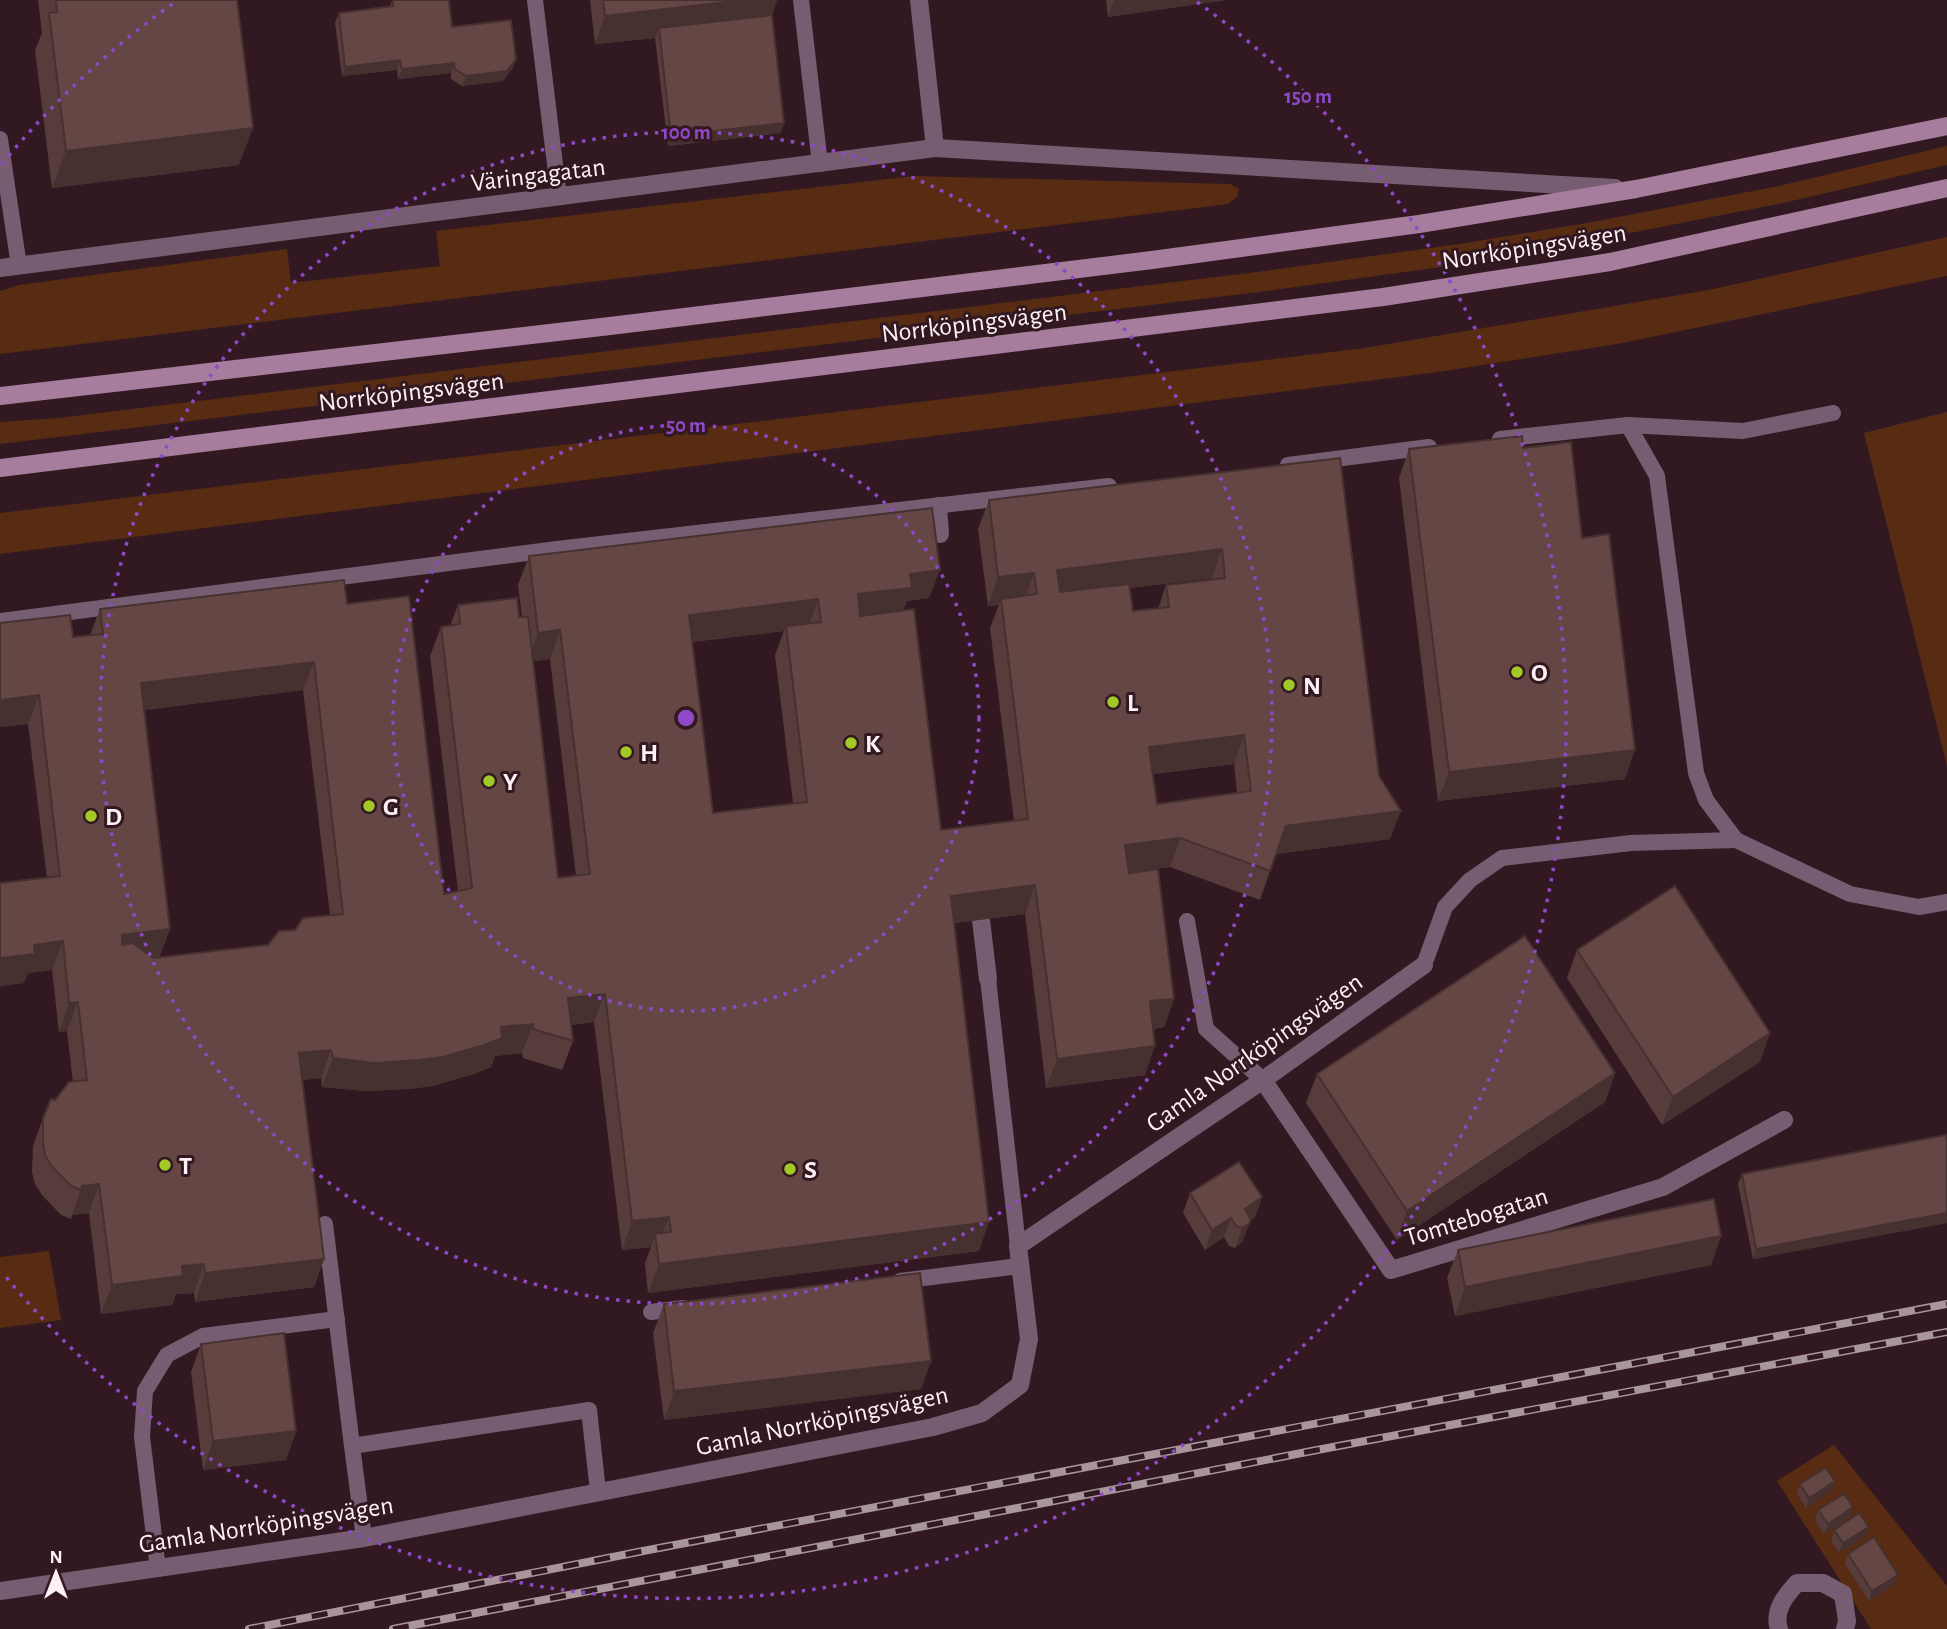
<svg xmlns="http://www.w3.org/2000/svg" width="1947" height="1629" viewBox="0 0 1947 1629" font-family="'Alegreya Sans',sans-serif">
<rect width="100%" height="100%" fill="#321921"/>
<!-- green -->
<g fill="#572c13">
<path d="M 1947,146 L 1947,165 L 1783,203 L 1590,241 L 1463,264 L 1259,292 L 0,444 L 0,422 L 58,418 L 1257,272 L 1459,244 L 1587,223 L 1779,186 Z"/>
<path d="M 914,176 L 1230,184 L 1239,189 L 1237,197 L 1228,204 L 0,354 L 0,291 L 19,285 L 287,249 L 291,283 L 440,266 L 436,231 Z"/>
<path d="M 1947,237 L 1947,276 L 1617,344 L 1438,372 L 0,554 L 0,513 L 1365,348 L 1709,290 Z"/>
<path d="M 1947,412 L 1947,766 L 1864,433 Z"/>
<path d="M 49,1251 L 61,1320 L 0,1328 L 0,1257 Z"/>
<path d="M 1834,1445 L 1947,1586 L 1947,1629 L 1871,1629 L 1777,1481 Z"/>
</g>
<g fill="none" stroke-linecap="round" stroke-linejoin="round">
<!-- lane -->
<g stroke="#775d71" stroke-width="16">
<path d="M 535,0 L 559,197"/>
<path d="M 801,0 L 820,164"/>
<path d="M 0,139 L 19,266"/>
<path d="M 1628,425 L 1743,431 L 1833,413"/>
<path d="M 1500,439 L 1628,425 L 1657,476 L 1696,773 L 1706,800 L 1736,840 L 1850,894 L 1919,907 L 1947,902"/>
<path d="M 1288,465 L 1429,447"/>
<path d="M 0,621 L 557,549 L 1109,486"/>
<path d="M 1187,921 L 1206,1029 L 1263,1080"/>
<path d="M 1424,965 L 1445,907 L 1470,880 L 1502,858 L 1631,843 L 1736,840"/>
<path d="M 988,979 L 1018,1246"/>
<path d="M 325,1224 L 352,1446"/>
<path d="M 900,1281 L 1019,1266"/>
<path d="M 651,1312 L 683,1308"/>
<path d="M 364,1538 L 352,1446 L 589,1410 L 598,1491"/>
<path d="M 158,1569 L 142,1437 L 145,1391 L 167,1355 L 203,1336 L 337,1319"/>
</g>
<!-- street -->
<g stroke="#775d71" stroke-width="18">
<path d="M 919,0 L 935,148"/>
<path d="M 0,268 L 935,148 L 1615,188"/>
<path d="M 938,506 L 940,534"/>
<path d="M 981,920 L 988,979"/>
<path d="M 1263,1080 L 1391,1270 L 1663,1187 L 1784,1120"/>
<path d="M 0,1591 L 364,1538 L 933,1427 L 982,1413 L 1020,1385 L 1029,1339 L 1018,1246 L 1263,1080 L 1424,965"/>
<path d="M 1779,1629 C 1773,1611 1785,1596 1797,1583 L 1823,1583 L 1843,1594 L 1847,1621 L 1845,1629"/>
</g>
<!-- secondary -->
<g stroke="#a77d9e" stroke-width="18">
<path d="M 0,396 L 610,326 L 1152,260 L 1419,224 L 1636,189 L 1947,126"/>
<path d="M 0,468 L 1383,297 L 1610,262 L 1947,188"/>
</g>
<!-- rail casing -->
<g stroke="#a8969b" stroke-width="8">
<g id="rail">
<path d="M 249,1629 L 643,1551 L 1947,1304"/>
<path d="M 393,1629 L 1317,1450 L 1947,1332"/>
</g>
</g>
<!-- rail -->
<use href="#rail" stroke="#321921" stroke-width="5" stroke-dasharray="16" stroke-linecap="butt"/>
</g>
<!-- wall -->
<g fill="#563c3a" fill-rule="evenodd">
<path d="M 38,0 L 237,0 L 239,165 L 52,188 L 35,50 L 42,33 Z"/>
<path d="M 392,0 L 449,0 L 452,27 L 516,59 L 512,69 L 503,81 L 462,86 L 451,79 L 451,73 L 398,79 L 397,70 L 342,76 L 335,23 L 339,13 L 390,6 Z"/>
<path d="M 590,0 L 777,0 L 772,15 L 781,133 L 668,146 L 655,38 L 595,44 Z"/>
<path d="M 1106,0 L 1226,0 L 1108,17 Z"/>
<path d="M 1523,448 L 1582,538 L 1625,779 L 1438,801 L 1399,478 L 1409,449 Z"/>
<path d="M 1340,458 L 1379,776 L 1390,839 L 1276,854 L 1260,900 L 1170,867 L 1129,872 L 1174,999 L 1164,1027 L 1153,1029 L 1145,1075 L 1046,1088 L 1025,914 L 954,923 L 979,1251 L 648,1293 L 645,1263 L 651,1247 L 622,1250 L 594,1022 L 571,1025 L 573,1041 L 562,1070 L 523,1058 L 522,1053 L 495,1056 L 491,1067 L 474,1074 L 432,1086 L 409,1089 L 365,1091 L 322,1087 L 321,1078 L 302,1080 L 324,1259 L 314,1287 L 195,1302 L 194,1293 L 176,1294 L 172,1305 L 101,1314 L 89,1213 L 72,1215 L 71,1219 L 61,1215 L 42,1195 L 35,1184 L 32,1172 L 33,1146 L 43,1118 L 55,1100 L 73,1082 L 67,1031 L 59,1032 L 52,970 L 28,973 L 24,983 L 0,986 L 0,883 L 47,878 L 28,724 L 0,727 L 73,637 L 90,635 L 100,609 L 347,604 L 444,894 L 458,891 L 430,656 L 441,627 L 450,626 L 458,605 L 522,617 L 518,585 L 529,556 L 929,598 L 907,601 L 903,611 L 941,830 L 1014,821 L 990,628 L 999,605 L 988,606 L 978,529 L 989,500 ZM 1212,578 L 1212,580 L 1166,585 L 1158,609 L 1133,611 L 1130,588 ZM 784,631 L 775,655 L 793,803 L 713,813 L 692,642 ZM 550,659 L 576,876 L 558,878 L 533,661 ZM 303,690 L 330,915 L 295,930 L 268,945 L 159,958 L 170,929 L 144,710 ZM 1234,764 L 1237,793 L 1157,804 L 1153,774 Z"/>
<path d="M 1577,950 L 1760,1062 L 1662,1125 L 1567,978 Z"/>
<path d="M 1615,1073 L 1605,1102 L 1397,1240 L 1306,1103 L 1317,1074 Z"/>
<path d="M 1947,1141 L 1947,1223 L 1753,1259 L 1738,1184 L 1742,1174 Z"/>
<path d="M 1190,1193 L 1262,1197 L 1255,1217 L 1250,1221 L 1242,1242 L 1235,1248 L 1229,1246 L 1224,1237 L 1205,1250 L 1183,1213 Z"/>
<path d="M 1721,1236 L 1711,1265 L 1455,1316 L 1447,1278 L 1458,1250 Z"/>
<path d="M 664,1304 L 931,1361 L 921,1389 L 664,1420 L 653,1333 Z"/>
<path d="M 201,1344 L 296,1431 L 286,1460 L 203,1470 L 191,1372 Z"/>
<path d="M 1800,1484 L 1831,1491 L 1806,1508 L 1797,1494 Z"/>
<path d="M 1853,1507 L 1849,1517 L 1824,1534 L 1815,1520 L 1818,1510 Z"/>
<path d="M 1834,1530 L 1865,1537 L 1839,1553 L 1831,1540 Z"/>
<path d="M 1848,1554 L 1898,1575 L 1894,1585 L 1869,1601 L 1845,1564 Z"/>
</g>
<!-- shaded-wall -->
<g fill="#463130">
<path d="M 744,0 L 777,0 L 768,25 L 659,28 L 655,38 L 595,44 L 605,16 Z"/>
<path d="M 1114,0 L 1226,0 L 1108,17 Z"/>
<path d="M 516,59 L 512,69 L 503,81 L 462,86 L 466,76 Z"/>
<path d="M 400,60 L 397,70 L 342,76 L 345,67 Z"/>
<path d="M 454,63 L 451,73 L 398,79 L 402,69 Z"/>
<path d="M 784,123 L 781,133 L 668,146 L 671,136 Z"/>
<path d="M 253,128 L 239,165 L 52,188 L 66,151 Z"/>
<path d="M 1222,549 L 1212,578 L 1046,598 L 1057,570 Z"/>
<path d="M 940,570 L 929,598 L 907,601 L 901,617 L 848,623 L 858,594 L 910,574 Z"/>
<path d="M 1034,573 L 1024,602 L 1001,599 L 999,605 L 988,606 L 998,577 Z"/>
<path d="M 818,599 L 808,628 L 786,626 L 784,631 L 679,643 L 689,615 Z"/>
<path d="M 560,630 L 550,659 L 527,662 L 538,633 Z"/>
<path d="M 314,662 L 303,690 L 130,711 L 141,683 Z"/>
<path d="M 39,695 L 28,724 L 0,727 L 0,700 Z"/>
<path d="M 1244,735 L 1234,764 L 1139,775 L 1149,747 Z"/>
<path d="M 1635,750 L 1625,779 L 1438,801 L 1449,772 Z"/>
<path d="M 1401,811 L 1390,839 L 1276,854 L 1286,826 Z"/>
<path d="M 1180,838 L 1170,867 L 1115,874 L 1125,845 Z"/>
<path d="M 1035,885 L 1025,914 L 940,925 L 951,896 Z"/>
<path d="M 170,929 L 159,958 L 111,963 L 122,935 Z"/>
<path d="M 63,941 L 52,970 L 28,973 L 24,983 L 0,986 L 0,958 L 34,945 Z"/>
<path d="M 605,994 L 594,1022 L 558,1027 L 568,998 Z"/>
<path d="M 1174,999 L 1164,1027 L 1139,1030 L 1150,1001 Z"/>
<path d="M 78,1002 L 67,1031 L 59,1032 L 69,1003 Z"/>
<path d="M 533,1024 L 522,1053 L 495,1056 L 491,1067 L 474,1074 L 432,1086 L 409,1089 L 365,1091 L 322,1087 L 333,1058 L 501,1027 Z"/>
<path d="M 1770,1033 L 1760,1062 L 1662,1125 L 1673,1097 Z"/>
<path d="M 1155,1046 L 1145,1075 L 1046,1088 L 1057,1059 Z"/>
<path d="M 331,1050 L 321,1078 L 289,1082 L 299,1053 Z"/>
<path d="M 1615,1073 L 1605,1102 L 1397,1240 L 1407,1211 Z"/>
<path d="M 99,1184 L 89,1213 L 72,1215 L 82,1186 Z"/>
<path d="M 1262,1197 L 1255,1217 L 1240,1227 L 1245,1209 Z"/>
<path d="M 1947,1213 L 1947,1223 L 1753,1259 L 1756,1249 Z"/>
<path d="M 669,1217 L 658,1246 L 655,1234 L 651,1247 L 622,1250 L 632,1221 Z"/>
<path d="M 1231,1218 L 1224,1237 L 1205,1250 L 1212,1230 Z"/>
<path d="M 989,1222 L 979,1251 L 648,1293 L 659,1264 Z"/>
<path d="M 1250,1223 L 1242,1242 L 1235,1248 L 1242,1228 Z"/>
<path d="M 1721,1236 L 1711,1265 L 1455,1316 L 1465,1287 Z"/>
<path d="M 324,1259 L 314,1287 L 195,1302 L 205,1273 Z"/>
<path d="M 204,1264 L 194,1293 L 176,1294 L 172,1305 L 101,1314 L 112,1285 L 182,1266 Z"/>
<path d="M 931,1361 L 921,1389 L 664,1420 L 674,1391 Z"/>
<path d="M 296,1431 L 286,1460 L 203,1470 L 213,1441 Z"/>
<path d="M 1835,1481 L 1831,1491 L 1806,1508 L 1809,1498 Z"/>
<path d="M 1853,1507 L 1849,1517 L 1824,1534 L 1828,1524 Z"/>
<path d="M 1869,1527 L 1865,1537 L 1839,1553 L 1843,1543 Z"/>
<path d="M 1898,1575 L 1894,1585 L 1869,1601 L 1872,1591 Z"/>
</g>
<!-- building -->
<g fill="#644644" stroke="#463130" stroke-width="2" fill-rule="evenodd">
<path d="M 56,0 L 237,0 L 253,128 L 66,151 L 49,13 L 57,12 Z"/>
<path d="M 393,0 L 449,0 L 452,27 L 511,20 L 516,59 L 507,71 L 466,76 L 455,69 L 454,63 L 402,69 L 400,60 L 345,67 L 339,13 L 393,6 Z"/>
<path d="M 603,0 L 744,0 L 605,16 Z"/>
<path d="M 772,15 L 784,123 L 671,136 L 659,28 Z"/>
<path d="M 1522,436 L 1523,448 L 1571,442 L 1582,538 L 1609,534 L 1635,750 L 1449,772 L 1409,449 Z"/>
<path d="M 1340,458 L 1379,776 L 1401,811 L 1286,826 L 1270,871 L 1180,838 L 1125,845 L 1129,873 L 1158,869 L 1174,999 L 1150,1001 L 1155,1046 L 1057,1059 L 1035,885 L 951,896 L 989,1222 L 659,1264 L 655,1234 L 671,1232 L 669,1217 L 632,1221 L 605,994 L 568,998 L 573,1041 L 533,1029 L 533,1024 L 501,1027 L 502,1038 L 484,1045 L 443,1057 L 419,1060 L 375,1063 L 333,1058 L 331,1050 L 299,1053 L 324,1259 L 205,1273 L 204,1264 L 182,1266 L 183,1276 L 112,1285 L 99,1184 L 82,1186 L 81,1190 L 71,1186 L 52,1167 L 45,1155 L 43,1143 L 43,1118 L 51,1099 L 55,1100 L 69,1082 L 87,1080 L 78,1002 L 69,1003 L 63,941 L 34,945 L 35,954 L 0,958 L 0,883 L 60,876 L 39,695 L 0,700 L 0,623 L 70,615 L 73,637 L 103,634 L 100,609 L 344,580 L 347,604 L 409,596 L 444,894 L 472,888 L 441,627 L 460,624 L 458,605 L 517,598 L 519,617 L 528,617 L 558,878 L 590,874 L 560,630 L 538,633 L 529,556 L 932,508 L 940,570 L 910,574 L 912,588 L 858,594 L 860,616 L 914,609 L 941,830 L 1028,819 L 1001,599 L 1037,594 L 1034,573 L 998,577 L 989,500 ZM 1222,549 L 1225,578 L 1166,585 L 1169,607 L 1133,611 L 1129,584 L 1060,592 L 1057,570 ZM 818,599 L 821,622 L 786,626 L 807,802 L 713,813 L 689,615 ZM 314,662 L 343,914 L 303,918 L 295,930 L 279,931 L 268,945 L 153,958 L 133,943 L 122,945 L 122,935 L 170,929 L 141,683 ZM 1244,735 L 1251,791 L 1157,804 L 1149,747 Z"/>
<path d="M 1675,886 L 1770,1033 L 1673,1097 L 1577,950 Z"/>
<path d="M 1525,936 L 1615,1073 L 1407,1211 L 1317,1074 Z"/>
<path d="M 1946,1135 L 1947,1141 L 1947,1213 L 1756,1249 L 1742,1174 Z"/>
<path d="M 1239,1162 L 1262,1197 L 1245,1209 L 1250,1218 L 1250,1223 L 1242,1228 L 1236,1226 L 1231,1218 L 1212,1230 L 1190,1193 Z"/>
<path d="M 1714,1199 L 1721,1236 L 1465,1287 L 1458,1250 Z"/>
<path d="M 920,1273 L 931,1361 L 674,1391 L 664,1304 Z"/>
<path d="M 284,1333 L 296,1431 L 213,1441 L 201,1344 Z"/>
<path d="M 1826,1468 L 1835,1481 L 1809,1498 L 1800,1484 Z"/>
<path d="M 1844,1494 L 1853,1507 L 1828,1524 L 1818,1510 Z"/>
<path d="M 1859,1513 L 1869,1527 L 1843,1543 L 1834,1530 Z"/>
<path d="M 1874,1537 L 1898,1575 L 1872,1591 L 1848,1554 Z"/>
</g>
<!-- distance rings -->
<g fill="none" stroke="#8f49c7" stroke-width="3.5" stroke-dasharray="3.5 7">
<circle cx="686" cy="718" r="293"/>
<circle cx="686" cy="718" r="586"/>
<path d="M2 164A880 880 0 0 1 175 2M1197 2A880 880 0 1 1 2 1272"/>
</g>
<!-- markers -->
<g fill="#a3c927" stroke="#321921" stroke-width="2.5">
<circle cx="1517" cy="672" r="7"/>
<circle cx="1289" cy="685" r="7"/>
<circle cx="1113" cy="702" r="7"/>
<circle cx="851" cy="743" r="7"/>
<circle cx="626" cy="752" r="7"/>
<circle cx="489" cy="781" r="7"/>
<circle cx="369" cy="806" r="7"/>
<circle cx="91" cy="816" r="7"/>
<circle cx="165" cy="1165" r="7"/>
<circle cx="790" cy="1169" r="7"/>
</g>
<g text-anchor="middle" stroke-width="6" stroke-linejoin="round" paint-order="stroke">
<!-- street labels -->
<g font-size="26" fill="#fef0f4" stroke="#321921">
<text transform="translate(538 174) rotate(-7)" y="9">Väringagatan</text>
<text transform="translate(1534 246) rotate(-9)" y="9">Norrköpingsvägen</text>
<text transform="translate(974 322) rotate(-7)" y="9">Norrköpingsvägen</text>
<text transform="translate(411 391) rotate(-7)" y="9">Norrköpingsvägen</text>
<text transform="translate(1254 1052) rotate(-35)" y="9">Gamla Norrköpingsvägen</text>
<text transform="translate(1476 1216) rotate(-17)" y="9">Tomtebogatan</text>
<text transform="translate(822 1420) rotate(-12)" y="9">Gamla Norrköpingsvägen</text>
<text transform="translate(266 1524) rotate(-9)" y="9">Gamla Norrköpingsvägen</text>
</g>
<!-- poi labels -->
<g font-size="26" font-weight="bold" fill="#fef0f4" stroke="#321921" text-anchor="start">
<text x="1531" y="681">O</text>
<text x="1303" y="694">N</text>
<text x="1127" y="711">L</text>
<text x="865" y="752">K</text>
<text x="640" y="761">H</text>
<text x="503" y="790">Y</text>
<text x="383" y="815">G</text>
<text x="105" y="825">D</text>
<text x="179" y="1174">T</text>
<text x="804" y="1178">S</text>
</g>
</g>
<circle cx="686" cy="718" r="10" fill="#8f49c7" stroke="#321921" stroke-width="3.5"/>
<g font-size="21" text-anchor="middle" font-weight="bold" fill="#8f49c7" stroke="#321921" stroke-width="6" stroke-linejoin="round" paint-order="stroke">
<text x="1308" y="103">150 m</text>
<text x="686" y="139">100 m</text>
<text x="686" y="432">50 m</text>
</g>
<!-- north arrow -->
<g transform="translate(56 1573)" stroke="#321921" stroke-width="5" paint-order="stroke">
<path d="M0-5L12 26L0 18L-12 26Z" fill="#fef0f4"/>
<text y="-10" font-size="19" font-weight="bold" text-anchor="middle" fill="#fef0f4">N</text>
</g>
</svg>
